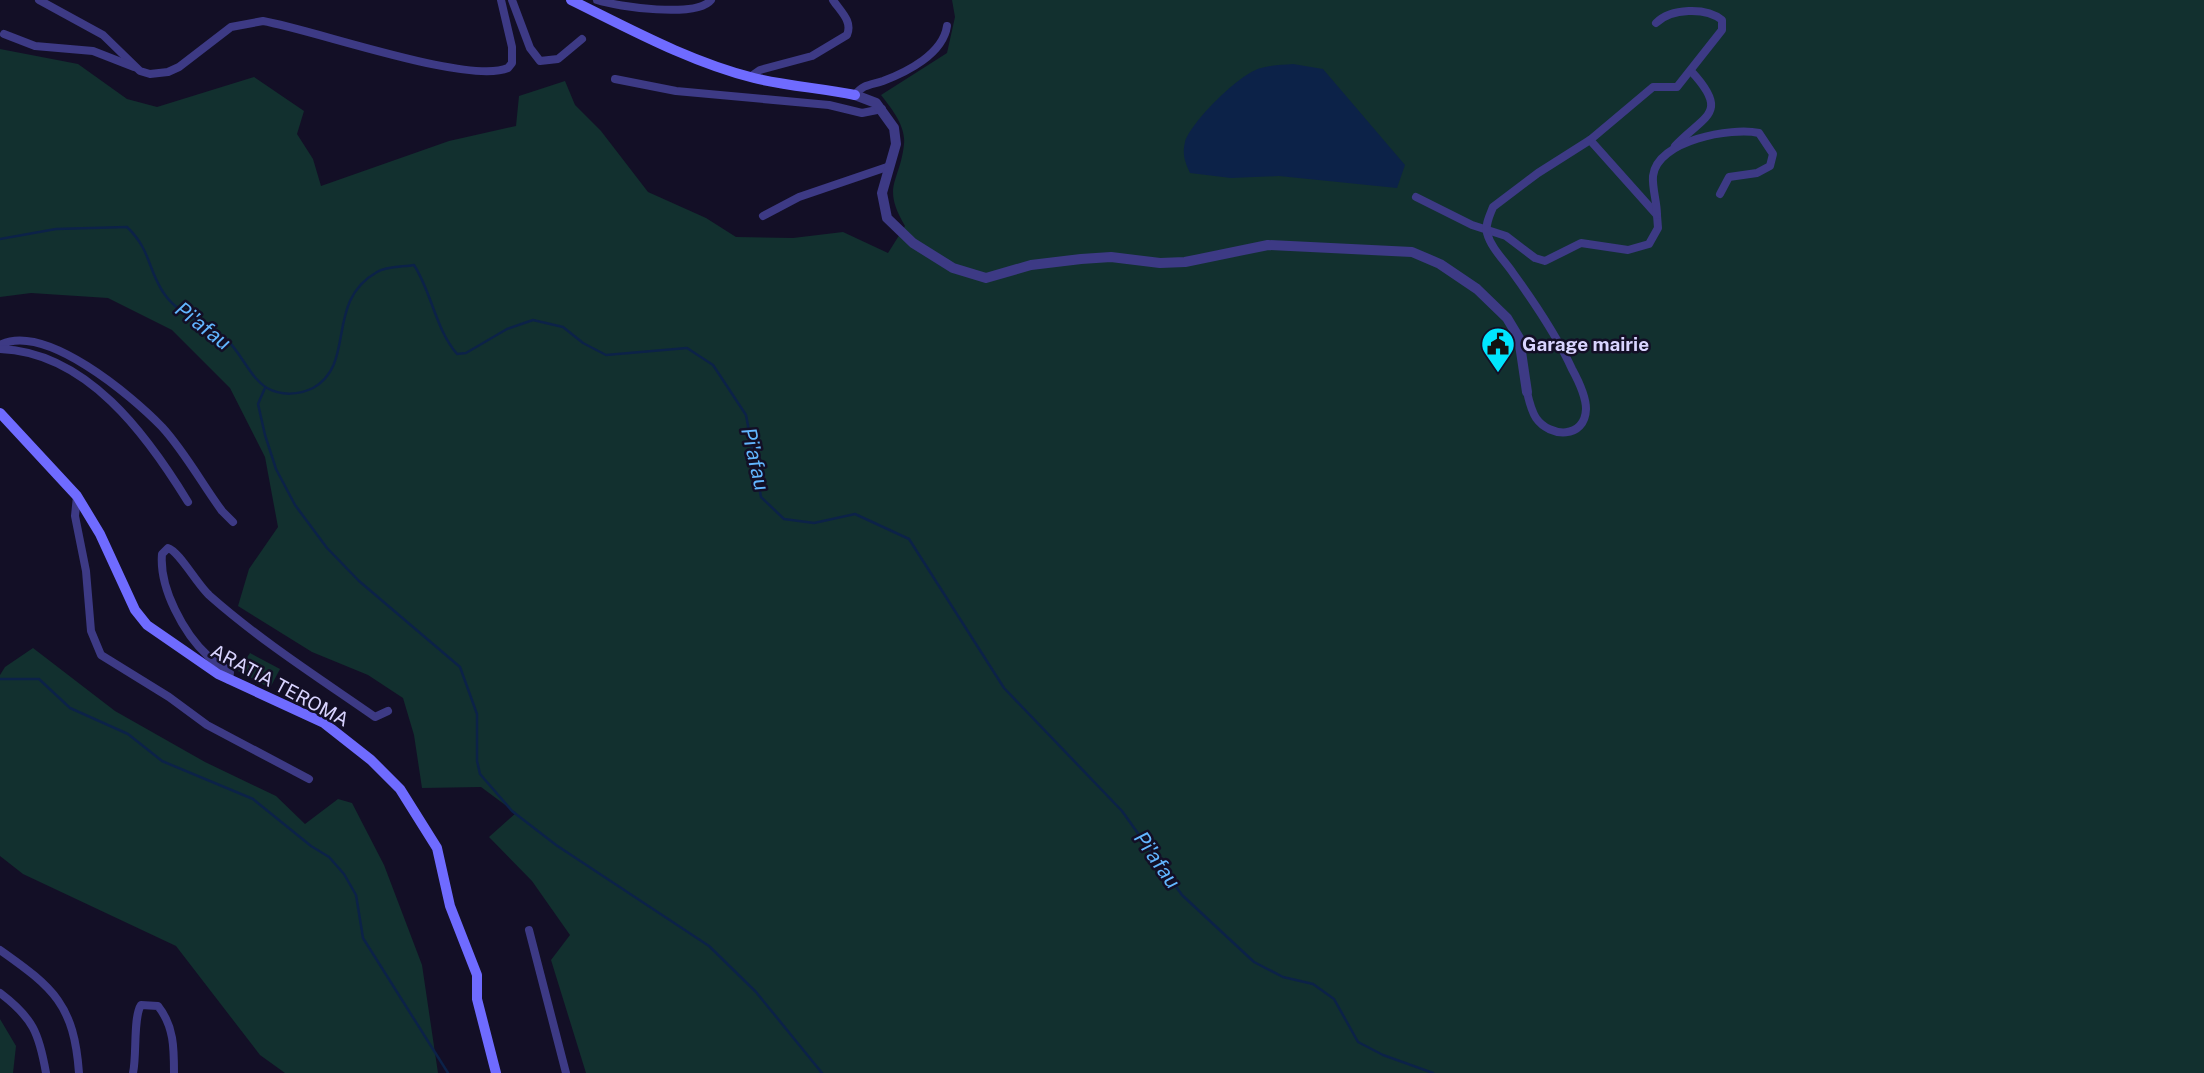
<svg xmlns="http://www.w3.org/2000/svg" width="2204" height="1073" viewBox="0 0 2204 1073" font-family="'Public Sans',sans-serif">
<rect width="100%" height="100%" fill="#130f26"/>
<!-- green -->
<g fill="#12302f">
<path d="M 952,0 L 2204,0 L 2204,1073 L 586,1073 L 551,960 L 570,935 L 532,881 L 489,837 L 516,813 L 481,787 L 422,788 L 414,735 L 403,698 L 368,675 L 312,652 L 238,606 L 249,569 L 278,527 L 265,457 L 230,388 L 172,330 L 108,298 L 31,293 L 0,297 L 0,49 L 78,64 L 127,99 L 157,107 L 254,77 L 304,111 L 297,134 L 313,159 L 321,186 L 449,141 L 516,126 L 519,96 L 565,81 L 575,105 L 601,131 L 648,192 L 706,218 L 736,237 L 793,238 L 843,232 L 888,253 L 905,226 C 881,185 900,183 904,144 C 906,126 891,108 881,95 L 947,53 L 955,17 Z"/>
<path d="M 33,648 L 115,711 L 205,762 L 276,796 L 305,824 L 338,799 L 352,803 L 384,865 L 422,965 L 438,1073 L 285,1073 L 260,1055 L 176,946 L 23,874 L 0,856 L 0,675 L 5,667 Z"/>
<path d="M 250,653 L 280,669 L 270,688 L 238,671 Z"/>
<path d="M 0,1019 L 16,1046 L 13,1073 L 0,1073 Z"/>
</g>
<!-- water -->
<path fill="#0c2248" d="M 1293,64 L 1323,69 L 1405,165 L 1397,188 L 1279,176 L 1231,178 L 1190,173 C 1185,162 1182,155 1185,142 C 1191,122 1240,73 1261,68 C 1271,65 1283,65 1293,64 Z"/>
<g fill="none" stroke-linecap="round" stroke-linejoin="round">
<!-- stream -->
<g stroke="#0c2248" stroke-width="2.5">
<path d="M 0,239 L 56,229 L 127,227 C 152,251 147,270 165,295 C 181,317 207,322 226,339 C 241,352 250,378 267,388 C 281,396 299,395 313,388 C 357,363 324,302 377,272 C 386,266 403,267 414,265 C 432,293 435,328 457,354 L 466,353 L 507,329 L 533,320 L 563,327 L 583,343 L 606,355 L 687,348 L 713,365 L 746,415 L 761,497 L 784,519 L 814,523 L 855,514 L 909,539 L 1004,688 L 1122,811 L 1182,895 L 1254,962 L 1283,977 L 1313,984 L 1334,999 L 1358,1042 L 1383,1055 L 1433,1073"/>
<path d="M 265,388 L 258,404 L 265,435 L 276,469 L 295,505 L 327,548 L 359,581 L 460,667 L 477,714 L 477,761 L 480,774 L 512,811 L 556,845 L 709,946 L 756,992 L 822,1073"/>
<path d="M 0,679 L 39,679 L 70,708 L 128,734 L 162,761 L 253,799 L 311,846 L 329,857 L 344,874 L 356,895 L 363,938 L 448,1073"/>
</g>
<!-- minor -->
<g stroke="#3d3a85" stroke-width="8">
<path d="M 39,0 L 103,35 L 140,71 L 150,74 L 168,72 L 179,67 L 231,27 L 263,21 C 315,30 468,85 508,68 L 512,63 L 512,47 L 501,0"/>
<path d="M 512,0 L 530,48 L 540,61 L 558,59 L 582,39"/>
<path d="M 597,0 C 618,7 697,18 711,0"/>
<path d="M 4,34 L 35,46 L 93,51 L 134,67"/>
<path d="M 750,77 L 760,70 L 812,56 L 847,35 C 853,21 840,11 833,0"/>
<path d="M 615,79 L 676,91 L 829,105 L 862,113 L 882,109"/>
<path d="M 855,95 C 863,84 871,85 883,81 C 907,72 943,54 947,26"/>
<path d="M 1675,146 C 1704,115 1731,114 1691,71"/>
<path d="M 1416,197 L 1472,225 L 1506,236 L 1535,258 L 1545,261 L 1581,243 L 1628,250 L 1649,244 L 1658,228 L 1657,215 L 1590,140"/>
<path d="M 1657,215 C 1657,202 1652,188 1653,176 C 1657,140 1732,127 1759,133 L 1773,154 L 1770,166 L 1757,173 L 1729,177 L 1720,194"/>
<path d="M 763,216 L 799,197 L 890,166"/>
<path d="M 0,345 C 45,322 132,396 162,427 C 185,452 202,484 222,511 L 233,522"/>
<path d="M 0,349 C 87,352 147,435 188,502"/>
<path d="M 1527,392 C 1529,401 1531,410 1536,418 C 1550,438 1585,439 1586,409 C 1586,396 1578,380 1572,369 C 1557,336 1534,302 1513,273 C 1504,260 1491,248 1487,233 C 1485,224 1490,215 1493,207 L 1538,173 L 1590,140 L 1653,87 L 1677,87 L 1722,30 L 1722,20 C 1706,7 1671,8 1656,23"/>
<path d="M 77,496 L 75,516 L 86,571 L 91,631 L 101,655 L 169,697 L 207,725 L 309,779"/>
<path d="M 229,680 L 230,672 C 224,666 215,663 208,656 C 184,634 159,588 162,554 L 168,548 C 179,551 198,586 210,596 C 261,641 319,678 375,717 L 388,711"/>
<path d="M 529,930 L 566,1073"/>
<path d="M 0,950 C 54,988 74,1005 79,1073"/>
<path d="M 0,993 C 33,1018 39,1033 46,1073"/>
<path d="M 133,1073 C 137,1055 133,1017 141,1005 L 158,1006 C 174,1026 174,1048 174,1073"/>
</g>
<!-- tertiary -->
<path stroke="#3d3a85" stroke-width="10" d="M 855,95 L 876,103 L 894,128 L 896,144 L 882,193 L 887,218 L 913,243 L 953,268 L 986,278 L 1031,265 L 1081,259 L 1111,257 L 1160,263 L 1185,262 L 1268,245 L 1412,252 L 1440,264 L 1477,289 L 1507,318 L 1519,338 L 1527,392"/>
<!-- secondary -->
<g stroke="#6f6bff" stroke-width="10">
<path d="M 571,0 C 630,29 690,62 754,78 C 787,86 821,88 855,95"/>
<path d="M 0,413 L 77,496 L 100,534 L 135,610 L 147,625 L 218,674 L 324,723 L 371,760 L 400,789 L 437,848 L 450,906 L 477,975 L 477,999 L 496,1073"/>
</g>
</g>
<!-- icons -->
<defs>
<g id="civic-pin" transform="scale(1.75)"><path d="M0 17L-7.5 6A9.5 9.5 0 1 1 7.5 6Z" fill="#00e5ff" stroke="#130f26"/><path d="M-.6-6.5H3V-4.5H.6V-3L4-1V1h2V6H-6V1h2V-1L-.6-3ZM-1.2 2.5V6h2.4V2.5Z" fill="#111"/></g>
</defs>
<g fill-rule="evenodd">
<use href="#civic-pin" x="1498" y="344"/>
</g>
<g text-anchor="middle" stroke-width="5" stroke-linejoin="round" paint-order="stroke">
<!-- poi labels -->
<g font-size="19" font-weight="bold" fill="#d9d4ff" stroke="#130f26" text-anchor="start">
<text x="1522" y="351">Garage mairie</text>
</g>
<!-- street labels -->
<g font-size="19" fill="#d9d4ff" stroke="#130f26">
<text transform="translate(280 685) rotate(28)" y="7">ARATIA TEROMA</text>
</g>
<!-- water labels -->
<g font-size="21" font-style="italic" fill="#62b6ff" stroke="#130f26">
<text transform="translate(203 326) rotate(38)" y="7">Pi'afau</text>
<text transform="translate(755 459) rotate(77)" y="7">Pi'afau</text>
<text transform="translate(1157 860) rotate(55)" y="7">Pi'afau</text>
</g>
</g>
</svg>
